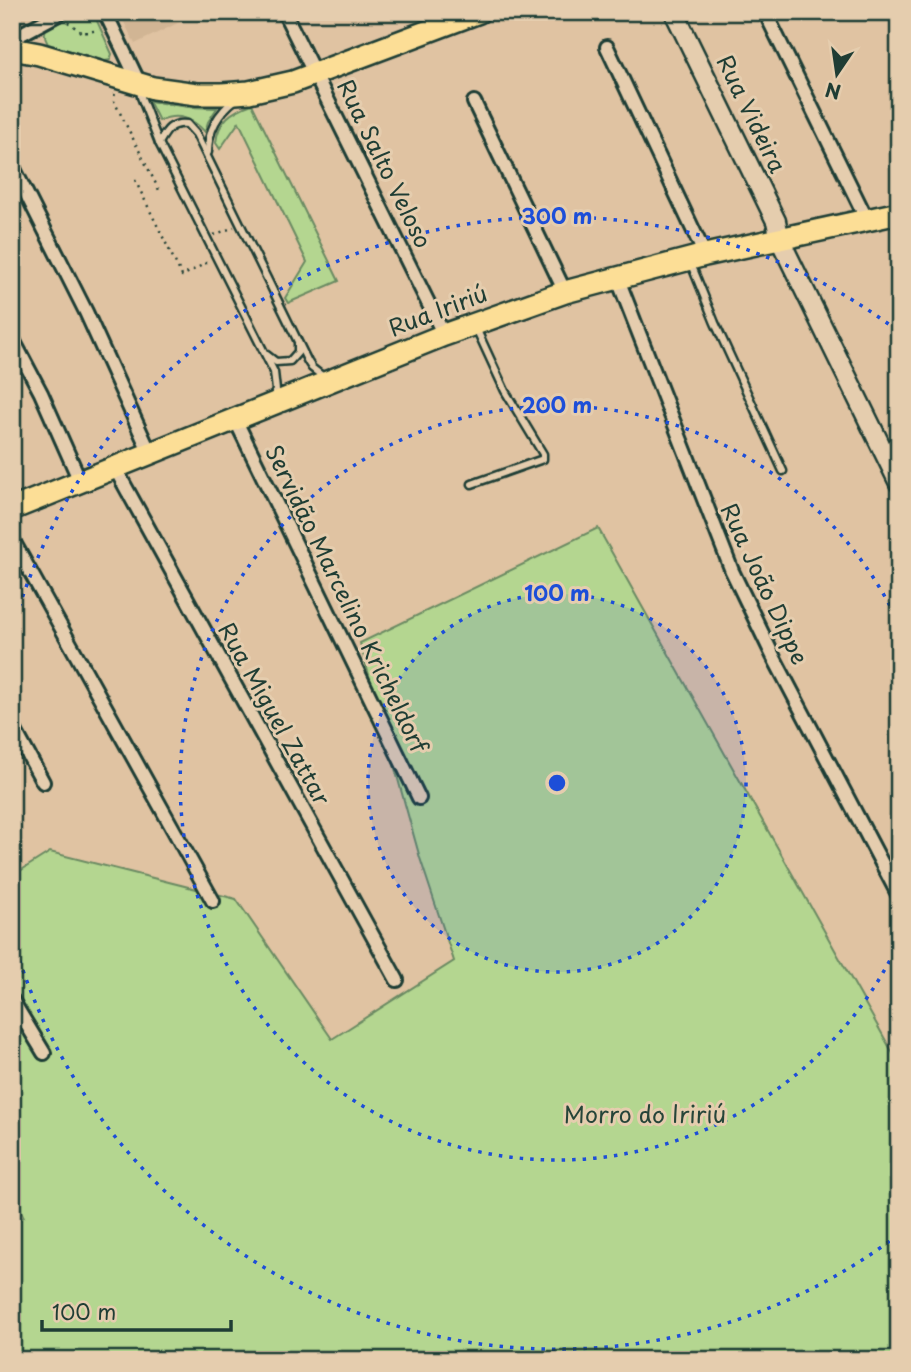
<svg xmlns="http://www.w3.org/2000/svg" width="911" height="1372" viewBox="0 0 911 1372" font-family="'Playpen Sans',sans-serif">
<rect width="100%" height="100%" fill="#e0c3a2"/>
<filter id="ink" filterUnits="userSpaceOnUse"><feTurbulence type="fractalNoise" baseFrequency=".0143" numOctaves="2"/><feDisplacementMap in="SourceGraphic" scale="14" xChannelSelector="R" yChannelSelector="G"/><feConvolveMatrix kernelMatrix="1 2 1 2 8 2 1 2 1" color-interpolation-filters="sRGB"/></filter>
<g filter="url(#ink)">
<!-- built -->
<path fill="#d1b594" d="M 119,12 L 195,12 L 196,14 L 135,44 Z"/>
<!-- green -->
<g fill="#b4d690" stroke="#6a8a62" stroke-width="2">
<path d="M 69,12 L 93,12 L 112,54 L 110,60 L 105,61 L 48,44 C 37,26 55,20 69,12 Z"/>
<path d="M 149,101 L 188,107 L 217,108 L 208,122 L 205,132 C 193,118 177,112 159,121 Z"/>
<path d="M 252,104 L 339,281 L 288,303 L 285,298 L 307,262 L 239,122 L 220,149 L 216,143 C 218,120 232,111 252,104 Z"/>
<path d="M 598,528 L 899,1064 L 899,1360 L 12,1360 L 12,1223 L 24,1217 L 12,1194 L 12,876 L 50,852 L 236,899 L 332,1039 L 454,961 L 420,858 L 360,643 Z"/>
</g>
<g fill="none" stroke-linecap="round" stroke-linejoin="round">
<!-- service casing -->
<g stroke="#1f3d34" stroke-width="11">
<g id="service">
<path d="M 140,88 L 141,97 L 159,143 L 274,372 L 276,390 L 273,399"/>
<path d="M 159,143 C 166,131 171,122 187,124 L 196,134 L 308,362 L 312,368 L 326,379"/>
<path d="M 208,152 C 208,130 219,112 236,99"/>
<path d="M 691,264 L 715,323 L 783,471"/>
<path d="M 267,355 L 276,362 L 290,361 L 298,352 L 298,344"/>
<path d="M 472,484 L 543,459 L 543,454 L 505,391 L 475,326"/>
</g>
</g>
<!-- minor casing -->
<g stroke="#1f3d34" stroke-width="18">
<g id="minor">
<path d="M 105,12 L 140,85"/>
<path d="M 284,12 L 444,335"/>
<path d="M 765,12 L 867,220"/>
<path d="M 12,39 L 62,12"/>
<path d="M 607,47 L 705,255"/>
<path d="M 474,102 L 565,292"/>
<path d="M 12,165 L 86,312 L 150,453"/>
<path d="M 617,277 L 732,571 L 773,656 L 899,896"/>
<path d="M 12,338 L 41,393 L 80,481"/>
<path d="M 235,419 L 419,798"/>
<path d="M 115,468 L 397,980"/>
<path d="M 12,539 L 213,901"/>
<path d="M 12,725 L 43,782"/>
<path d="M 12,1000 L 44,1053"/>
</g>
</g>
<!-- secondary casing -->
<g stroke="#1f3d34" stroke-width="23">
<path id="secondary" d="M 674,12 L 776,221 L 780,240 L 899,483"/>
</g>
<!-- primary casing -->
<g stroke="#1f3d34" stroke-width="26">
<g id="primary">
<path d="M 12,49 L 39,54 L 153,88 L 197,94 L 222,94 L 249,92 L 293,82 L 479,12"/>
<path d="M 12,509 L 444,335 L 565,292 L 705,255 L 899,213"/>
</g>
</g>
<!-- path -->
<g stroke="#1f3d34" stroke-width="2.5" stroke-dasharray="2 5" stroke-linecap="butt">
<path d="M 68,22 L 82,33 L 99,30"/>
<path d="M 115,94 L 113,99 L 160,192"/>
<path d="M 135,180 L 182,276 L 208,262"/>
<path d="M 214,235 L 234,227"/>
</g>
<!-- service -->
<use href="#service" stroke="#e5cdae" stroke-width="6"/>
<!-- minor -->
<use href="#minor" stroke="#e5cdae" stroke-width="12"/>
<!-- secondary -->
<use href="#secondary" stroke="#e5cdae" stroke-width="18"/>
<!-- primary -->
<use href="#primary" stroke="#fcde96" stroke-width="21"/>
</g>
</g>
<!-- distance rings -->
<circle cx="557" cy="783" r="189" fill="#1d4ed8" fill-opacity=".12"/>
<g fill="none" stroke="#1d4ed8" stroke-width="3.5" stroke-dasharray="3.5 7">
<circle cx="557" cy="783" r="189"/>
<path d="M899 942A377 377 0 1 1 899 624"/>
<path d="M898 1235A566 566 0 0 1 13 939M13 627A566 566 0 0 1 898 331"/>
</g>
<g text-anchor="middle" stroke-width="6" stroke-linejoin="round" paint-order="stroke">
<!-- street labels -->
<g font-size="23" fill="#1f3d34" stroke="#e5cdae">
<text transform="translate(751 114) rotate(64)" y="8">Rua Videira</text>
<text transform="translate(384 164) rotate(64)" y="8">Rua Salto Veloso</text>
<text transform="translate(438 311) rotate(-21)" y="8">Rua Iririú</text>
<text transform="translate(764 584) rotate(65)" y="8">Rua João Dippe</text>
<text transform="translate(346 599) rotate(64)" y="8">Servidão Marcelino Kricheldorf</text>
<text transform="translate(274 714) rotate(61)" y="8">Rua Miguel Zattar</text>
</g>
<!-- park labels -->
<g font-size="23" fill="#264539" stroke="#e5cdae">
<text x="645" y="1123">Morro do Iririú</text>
</g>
</g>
<circle cx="557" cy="783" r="10" fill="#1d4ed8" stroke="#e5cdae" stroke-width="3.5"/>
<g font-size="21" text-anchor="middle" font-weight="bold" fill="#1d4ed8" stroke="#e5cdae" stroke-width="6" stroke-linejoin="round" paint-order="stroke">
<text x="557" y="224">300 m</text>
<text x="557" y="413">200 m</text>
<text x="557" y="601">100 m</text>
</g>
<!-- margin -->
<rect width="911" height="1372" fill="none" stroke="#e5cdae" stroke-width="42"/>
<rect x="21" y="21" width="869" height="1330" fill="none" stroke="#1f3d34" stroke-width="2.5" filter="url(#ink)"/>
<!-- north arrow -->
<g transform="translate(837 74) rotate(193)" stroke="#e5cdae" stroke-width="5" paint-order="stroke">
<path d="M0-5L12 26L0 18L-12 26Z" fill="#1f3d34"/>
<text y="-10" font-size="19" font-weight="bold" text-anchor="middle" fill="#1f3d34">N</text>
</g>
<!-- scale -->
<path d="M42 1320v10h189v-10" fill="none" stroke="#1f3d34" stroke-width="3.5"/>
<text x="52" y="1320" font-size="21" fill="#1f3d34" stroke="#e5cdae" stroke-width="5" paint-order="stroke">100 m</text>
</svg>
